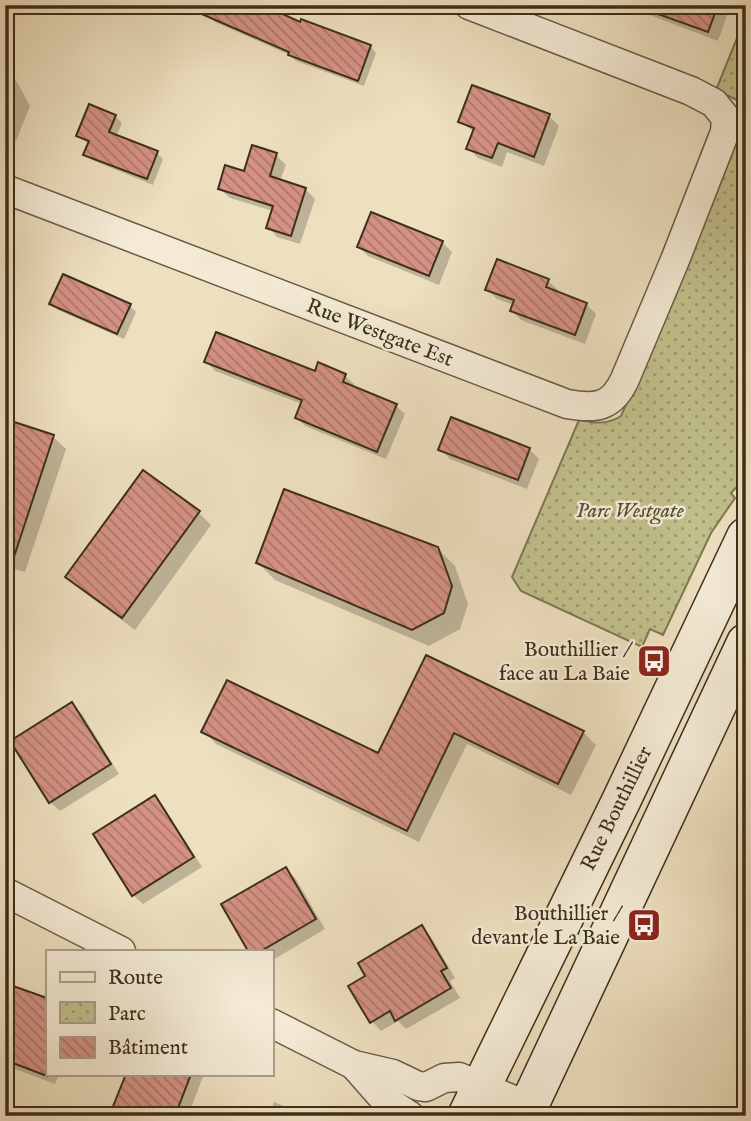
<svg xmlns="http://www.w3.org/2000/svg" width="751" height="1121" viewBox="0 0 751 1121" font-family="'IM FELL English',serif">
<defs>
<pattern id="park-dots" width="8" height="8" patternUnits="userSpaceOnUse" patternTransform="scale(1.75)"><rect width="8" height="8" fill="#c0c08c"/><path d="M2 2h.1M6 6h.1" fill="none" stroke="#9d9c72" stroke-width="1.8" stroke-linecap="round"/></pattern>
<pattern id="building-back-hatch" width="6" height="6" patternUnits="userSpaceOnUse" patternTransform="scale(1.75)"><rect width="6" height="6" fill="#d49184"/><path d="M-1 5l2 2M0 0l6 6M5-1l2 2" fill="none" stroke="#ad776b"/></pattern>
</defs>
<rect width="100%" height="100%" fill="#ede0bf"/>
<filter id="stains"><feTurbulence type="fractalNoise" baseFrequency=".00286" numOctaves="4"/><feColorMatrix values="0 0 0 0 .2 0 0 0 0 .09 0 0 0 0 .02 0 0 0 .5 -.17"/></filter>
<radialGradient id="worn" r=".72"><stop offset=".6" stop-color="#630" stop-opacity="0"/><stop offset="1" stop-color="#630" stop-opacity=".3"/></radialGradient>
<!-- park -->
<path fill="url(#park-dots)" stroke="#7e7854" stroke-width="2" d="M 746,16 L 746,477 L 731,493 L 735,498 L 711,533 L 663,635 L 650,629 L 642,647 L 521,591 L 512,577 L 579,420 C 595,423 607,425 621,416 L 684,272 L 744,116 L 739,101 L 716,90 Z"/>
<!-- shadow -->
<g fill="#0003">
<path d="M 213,5 L 271,5 L 269,10 L 301,24 L 370,46 L 376,53 L 364,86 L 296,61 L 290,55 L 215,22 L 208,16 Z"/>
<path d="M 638,5 L 727,5 L 730,7 L 718,41 L 647,14 Z"/>
<path d="M 5,71 L 17,82 L 30,106 L 16,141 L 5,137 Z"/>
<path d="M 115,116 L 122,123 L 116,137 L 157,153 L 163,159 L 153,185 L 92,160 L 85,154 L 89,144 L 78,136 Z"/>
<path d="M 549,116 L 559,126 L 544,166 L 507,152 L 502,167 L 478,158 L 468,148 L 474,132 L 460,121 Z"/>
<path d="M 276,155 L 286,165 L 280,181 L 305,189 L 315,199 L 300,244 L 277,237 L 268,227 L 273,211 L 230,198 L 220,189 Z"/>
<path d="M 442,242 L 452,252 L 439,285 L 368,256 L 359,247 Z"/>
<path d="M 498,261 L 548,281 L 558,290 L 558,293 L 586,304 L 596,314 L 585,344 L 521,320 L 512,310 L 514,305 L 497,299 L 487,289 Z"/>
<path d="M 51,304 L 130,306 L 136,312 L 124,339 L 58,310 Z"/>
<path d="M 207,362 L 316,373 L 319,365 L 345,376 L 354,384 L 353,388 L 396,406 L 405,414 L 386,459 L 305,426 L 297,418 L 302,404 L 215,371 Z"/>
<path d="M 53,437 L 66,449 L 25,572 L 5,566 Z"/>
<path d="M 440,449 L 529,449 L 539,459 L 527,489 L 450,459 Z"/>
<path d="M 143,473 L 199,513 L 211,525 L 135,630 L 80,589 L 67,577 Z"/>
<path d="M 437,548 L 455,566 L 468,604 L 460,629 L 429,646 L 275,580 L 258,563 Z"/>
<path d="M 427,657 L 583,732 L 596,745 L 571,795 L 467,744 L 419,842 L 216,744 L 204,731 L 379,755 Z"/>
<path d="M 72,704 L 82,714 L 119,774 L 60,811 L 50,802 Z"/>
<path d="M 155,797 L 164,807 L 202,867 L 143,904 L 133,895 Z"/>
<path d="M 286,869 L 296,879 L 325,929 L 271,961 L 271,951 L 250,951 L 224,905 Z"/>
<path d="M 422,928 L 431,937 L 455,978 L 450,981 L 460,998 L 406,1029 L 398,1021 L 381,1031 L 372,1021 L 367,976 Z"/>
<path d="M 14,988 L 47,1000 L 47,1074 L 59,1074 L 55,1084 L 5,1065 L 5,1013 Z"/>
<path d="M 128,1074 L 204,1074 L 188,1116 L 122,1116 L 114,1109 Z"/>
<path d="M 274,1102 L 303,1114 L 305,1116 L 269,1116 Z"/>
</g>
<!-- building -->
<g fill="url(#building-back-hatch)" stroke="#3d2f1b" stroke-width="2">
<path d="M 181,5 L 263,5 L 300,22 L 301,19 L 371,45 L 358,81 L 288,55 L 289,52 Z"/>
<path d="M 642,5 L 718,5 L 708,32 L 641,8 Z"/>
<path d="M 472,85 L 550,114 L 534,157 L 498,143 L 492,158 L 466,149 L 474,128 L 458,122 Z"/>
<path d="M 89,104 L 116,115 L 109,132 L 158,151 L 147,179 L 83,155 L 89,141 L 76,136 Z"/>
<path d="M 252,145 L 277,153 L 270,176 L 306,188 L 291,236 L 266,228 L 273,206 L 218,189 L 225,165 L 244,171 Z"/>
<path d="M 371,212 L 443,241 L 429,276 L 357,247 Z"/>
<path d="M 497,259 L 549,279 L 546,287 L 587,303 L 575,335 L 510,311 L 514,300 L 485,290 Z"/>
<path d="M 63,274 L 131,304 L 117,334 L 49,304 Z"/>
<path d="M 216,332 L 315,371 L 318,362 L 346,374 L 343,382 L 397,404 L 377,452 L 295,418 L 302,400 L 204,362 Z"/>
<path d="M 451,417 L 530,448 L 518,480 L 438,450 Z"/>
<path d="M 5,419 L 54,435 L 9,572 L 5,572 Z"/>
<path d="M 143,470 L 200,511 L 122,618 L 65,577 Z"/>
<path d="M 284,489 L 438,547 L 452,586 L 444,613 L 412,630 L 256,563 Z"/>
<path d="M 426,655 L 584,731 L 558,784 L 454,733 L 407,831 L 201,732 L 227,680 L 378,753 Z"/>
<path d="M 72,702 L 111,764 L 49,803 L 10,741 Z"/>
<path d="M 155,795 L 194,857 L 132,896 L 93,834 Z"/>
<path d="M 286,867 L 316,919 L 261,951 L 248,951 L 221,904 Z"/>
<path d="M 422,925 L 447,968 L 441,971 L 451,988 L 395,1021 L 390,1011 L 370,1023 L 348,986 L 365,976 L 358,963 Z"/>
<path d="M 13,986 L 47,998 L 47,1076 L 5,1060 L 5,1008 Z"/>
<path d="M 126,1074 L 191,1074 L 175,1116 L 130,1116 L 112,1109 Z"/>
</g>
<g fill="none" stroke-linecap="round" stroke-linejoin="round">
<!-- street casing -->
<g stroke="#695b44" stroke-width="31">
<g id="street">
<path d="M 5,189 L 567,404 C 595,409 612,408 625,379 L 675,260 L 725,132 L 726,118 L 714,103 L 691,91 L 469,5"/>
<path d="M 5,892 L 121,951"/>
<path d="M 271,1023 L 354,1065 L 393,1074 L 418,1086 L 426,1087 L 444,1078 L 459,1077 L 528,1106"/>
<path d="M 354,1065 L 383,1098 L 410,1116"/>
</g>
</g>
<!-- secondary casing -->
<g stroke="#3d2f1b" stroke-width="41">
<g id="secondary">
<path d="M 467,1116 L 622,799 L 746,537"/>
<path d="M 524,1116 L 746,643"/>
</g>
</g>
<!-- street -->
<use href="#street" stroke="#f3ebd5" stroke-width="28"/>
<!-- secondary -->
<use href="#secondary" stroke="#f3ebd5" stroke-width="38"/>
</g>
<!-- icons -->
<defs>
<g id="bus-square" transform="scale(1.75)"><rect x="-9" y="-9" width="18" height="18" rx="4" fill="#8f2418" stroke="#f3ebd5"/><path d="M-5-6H5V4H4V6H2V4H-2V6H-4V4H-5ZM-3.5-4V0h7V-4ZM-3.5 1.2v1.5H-2V1.2ZM2 1.2v1.5H3.5V1.2Z" fill="#fff"/></g>
</defs>
<g fill-rule="evenodd">
<use href="#bus-square" x="654" y="661"/>
<use href="#bus-square" x="644" y="925"/>
</g>
<g text-anchor="middle" stroke-width="5" stroke-linejoin="round" paint-order="stroke">
<!-- street labels -->
<g font-size="21" fill="#3d2f1b" stroke="#f3ebd5">
<text transform="translate(380 332) rotate(21)" y="7">Rue Westgate Est</text>
<text transform="translate(616 808) rotate(-64)" y="7">Rue Bouthillier</text>
</g>
<!-- park labels -->
<g font-size="21" font-style="italic" fill="#574c32" stroke="#f3ebd5">
<text x="630" y="517">Parc Westgate</text>
</g>
<!-- poi labels -->
<g font-size="21" fill="#3d2f1b" stroke="#f3ebd5" text-anchor="end">
<text x="630" y="656">Bouthillier /<tspan x="630" dy="24">face au La Baie</tspan></text>
<text x="620" y="920">Bouthillier /<tspan x="620" dy="24">devant le La Baie</tspan></text>
</g>
</g>
<!-- margin -->
<rect width="751" height="1121" fill="none" stroke="#ede0bf" stroke-width="28"/>
<rect x="7" y="7" width="737" height="1107" fill="none" stroke="#3d2f1b" stroke-width="3.5"/>
<rect x="14" y="14" width="723" height="1093" fill="none" stroke="#3d2f1b" stroke-width="2"/>
<!-- legend -->
<rect x="46" y="950" width="228" height="126" fill="#f3ebd5" stroke="#aaa08b" stroke-width="2"/>
<rect x="60" y="972" width="35" height="10" fill="#f3ebd5" stroke="#aaa08b" stroke-width="2"/>
<text x="108" y="984" font-size="21" fill="#3d2f1b">Route</text>
<rect x="60" y="1002" width="35" height="21" fill="url(#park-dots)" stroke="#aaa08b" stroke-width="2"/>
<text x="108" y="1020" font-size="21" fill="#3d2f1b">Parc</text>
<rect x="60" y="1037" width="35" height="21" fill="url(#building-back-hatch)" stroke="#aaa08b" stroke-width="2"/>
<text x="108" y="1054" font-size="21" fill="#3d2f1b">Bâtiment</text>
<rect width="100%" height="100%" filter="url(#stains)"/>
<rect width="100%" height="100%" fill="url(#worn)"/>
</svg>
